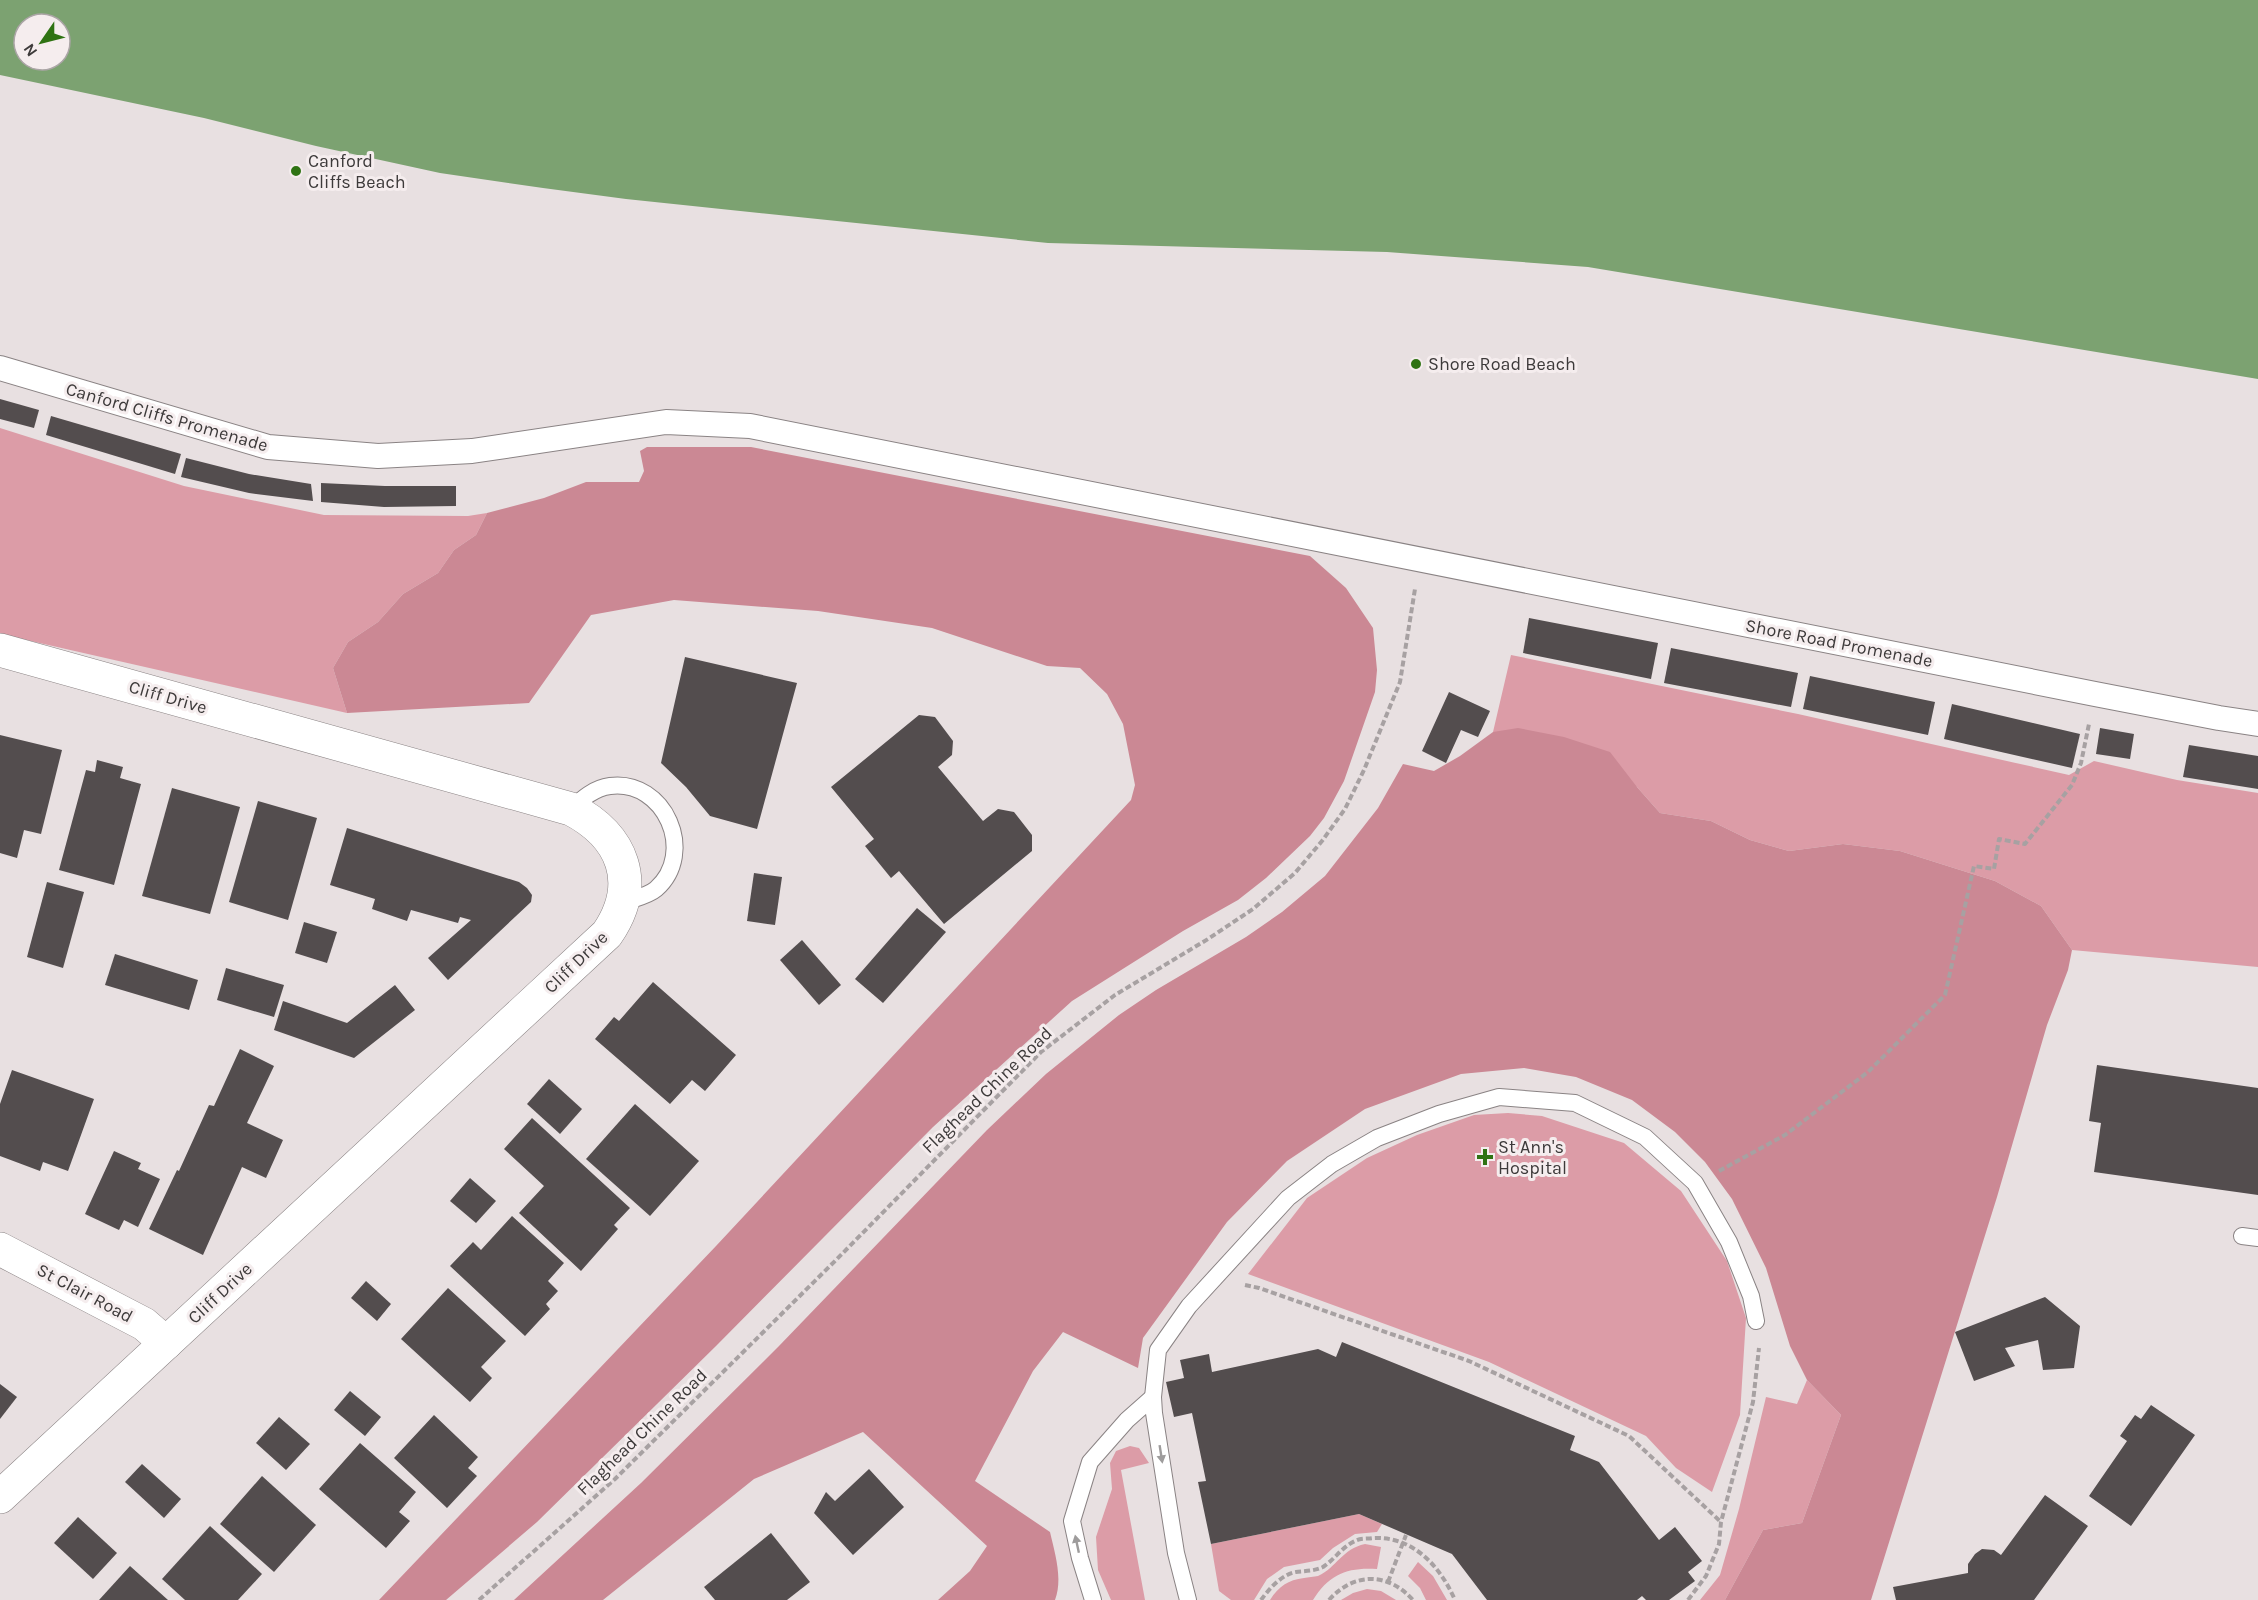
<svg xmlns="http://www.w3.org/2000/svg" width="2258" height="1600" viewBox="0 0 2258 1600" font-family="Karla,sans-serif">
<rect width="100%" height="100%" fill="#e8e0e1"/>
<!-- green -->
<g fill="#dc9ca7">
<path d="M 0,428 L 184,486 L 324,515 L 468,516 L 487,513 L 476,535 L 454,550 L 438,573 L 403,594 L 378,622 L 348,642 L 333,668 L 347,713 L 0,634 Z"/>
<path d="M 1511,655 L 1798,714 L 2069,775 L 2094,761 L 2177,780 L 2258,793 L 2258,967 L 2072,950 L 2041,906 L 1995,881 L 1900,851 L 1843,844 L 1789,851 L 1750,840 L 1711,821 L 1660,813 L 1637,787 L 1493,732 Z"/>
<path d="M 1508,1113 L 1542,1116 L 1624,1143 L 1681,1191 L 1727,1261 L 1746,1318 L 1740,1415 L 1712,1492 L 1676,1468 L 1646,1436 L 1489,1362 L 1248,1274 L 1307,1198 L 1367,1158 L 1417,1135 L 1474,1115 Z"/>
<path d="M 1807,1380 L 1841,1415 L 1802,1523 L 1763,1530 L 1725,1600 L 1700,1600 L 1720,1575 L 1739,1509 L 1766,1397 L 1797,1404 Z"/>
<path d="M 1130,1446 L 1139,1448 L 1149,1463 L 1121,1470 L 1145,1600 L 1111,1600 L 1098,1570 L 1096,1537 L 1112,1489 L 1110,1463 L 1116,1451 Z"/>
<path d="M 1359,1514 L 1382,1524 L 1377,1532 L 1355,1534 L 1333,1548 L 1320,1560 L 1284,1567 L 1267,1579 L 1254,1600 L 1231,1600 L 1219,1591 L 1211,1544 Z"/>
<path d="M 1365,1544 L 1381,1547 L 1377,1569 C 1348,1567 1329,1574 1313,1600 L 1270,1600 C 1279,1586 1288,1580 1304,1578 C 1308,1577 1314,1577 1318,1576 C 1337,1567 1342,1549 1365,1544 Z"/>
<path d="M 1418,1562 L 1433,1576 L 1447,1600 L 1426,1600 L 1420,1588 L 1408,1576 Z"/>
<path d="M 1367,1589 L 1381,1591 L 1396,1600 L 1341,1600 L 1353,1593 Z"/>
</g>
<!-- forest -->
<g fill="#cb8894">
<path d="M 647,447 L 751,447 L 1310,556 L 1346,588 L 1373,628 L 1377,670 L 1375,692 L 1344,781 L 1324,818 L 1310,836 L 1266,878 L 1238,900 L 1183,931 L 1072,1001 L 933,1127 L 716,1346 L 537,1522 L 446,1600 L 379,1600 L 716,1246 L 1131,800 L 1135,785 L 1123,724 L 1107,694 L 1080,668 L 1047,666 L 932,628 L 818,611 L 674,600 L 591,615 L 529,703 L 347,713 L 333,668 L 348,642 L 378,622 L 403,594 L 438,573 L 454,550 L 476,535 L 487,513 L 544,498 L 586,482 L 639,482 L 644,471 L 640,451 Z"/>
<path d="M 1518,728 L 1564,737 L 1610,752 L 1637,787 L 1660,813 L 1711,821 L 1750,840 L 1789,851 L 1843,844 L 1900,851 L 1995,881 L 2041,906 L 2072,950 L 2068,970 L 2047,1025 L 1997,1197 L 1871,1600 L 1725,1600 L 1763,1530 L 1802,1523 L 1841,1415 L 1807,1380 L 1790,1346 L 1766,1268 L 1732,1199 L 1705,1162 L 1675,1132 L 1632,1100 L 1576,1077 L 1524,1068 L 1461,1074 L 1365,1109 L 1287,1161 L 1227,1222 L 1143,1338 L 1138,1368 L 1063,1332 L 1033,1371 L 975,1481 L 1050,1532 C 1055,1554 1063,1578 1055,1600 L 938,1600 L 970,1571 L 987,1546 L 863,1432 L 754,1479 L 603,1600 L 514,1600 L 641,1483 L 779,1346 L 987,1130 L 1046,1074 L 1119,1015 L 1156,990 L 1246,937 L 1282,912 L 1325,876 L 1378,808 L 1403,764 L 1434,771 L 1460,756 L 1493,732 Z"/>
</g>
<!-- water -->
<path fill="#7ca271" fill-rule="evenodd" d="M 0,0 L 2258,0 L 2258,379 L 1588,267 L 1387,252 L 1048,243 L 626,199 L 543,188 L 440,173 L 316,146 L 204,118 L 0,75 ZM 24,24 L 60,24 L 60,60 L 24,60 Z"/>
<!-- building -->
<g fill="#534d4e">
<path d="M 0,399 L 39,410 L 34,428 L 0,419 Z"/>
<path d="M 51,416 L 181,454 L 175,474 L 46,435 Z"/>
<path d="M 186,458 L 249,474 L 311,484 L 313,501 L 249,493 L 181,477 Z"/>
<path d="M 321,483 L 385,486 L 456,486 L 456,506 L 384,507 L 321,502 Z"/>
<path d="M 1529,618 L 1658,643 L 1651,679 L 1523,653 Z"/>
<path d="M 1671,648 L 1798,673 L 1791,707 L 1664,683 Z"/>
<path d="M 685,657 L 797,683 L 757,829 L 710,816 L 686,787 L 661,763 Z"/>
<path d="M 1810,676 L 1935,702 L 1928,735 L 1803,709 Z"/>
<path d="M 1449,692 L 1490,711 L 1478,737 L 1461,730 L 1446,763 L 1422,751 Z"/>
<path d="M 1952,704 L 2080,734 L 2072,768 L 1944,739 Z"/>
<path d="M 919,715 L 935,717 L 953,741 L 952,755 L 938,767 L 983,821 L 998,809 L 1014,812 L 1032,835 L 1032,851 L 944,924 L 899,871 L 891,878 L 865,846 L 874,839 L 831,787 Z"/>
<path d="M 2100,728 L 2134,734 L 2130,759 L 2096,754 Z"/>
<path d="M 0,735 L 62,750 L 41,834 L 24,830 L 17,858 L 0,853 Z"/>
<path d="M 2189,745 L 2258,756 L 2258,789 L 2183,777 Z"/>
<path d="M 97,760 L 123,767 L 120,778 L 141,784 L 114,885 L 59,870 L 86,770 L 95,772 Z"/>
<path d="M 172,788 L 240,807 L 210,914 L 142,896 Z"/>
<path d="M 258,801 L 317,818 L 288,920 L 229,902 Z"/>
<path d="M 347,828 L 519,882 L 527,888 L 532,895 L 531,902 L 448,980 L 428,958 L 471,920 L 460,917 L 458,923 L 411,910 L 407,921 L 372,909 L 375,899 L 330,885 Z"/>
<path d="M 754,873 L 782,877 L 775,925 L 747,921 Z"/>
<path d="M 47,882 L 84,892 L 63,968 L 27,957 Z"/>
<path d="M 917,908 L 946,932 L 883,1003 L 855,979 Z"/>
<path d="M 304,922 L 337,932 L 327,963 L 295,953 Z"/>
<path d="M 802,940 L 841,985 L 819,1005 L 780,960 Z"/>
<path d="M 115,954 L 198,980 L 189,1010 L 105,985 Z"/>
<path d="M 226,968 L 284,985 L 274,1017 L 217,1000 Z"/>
<path d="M 653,982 L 736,1055 L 705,1091 L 692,1080 L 670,1104 L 595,1039 L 614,1017 L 619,1021 Z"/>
<path d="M 395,985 L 415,1010 L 354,1058 L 274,1030 L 283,1001 L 347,1023 Z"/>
<path d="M 240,1049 L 274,1066 L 247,1123 L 283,1140 L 266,1178 L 242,1167 L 203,1255 L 149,1229 L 177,1170 L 179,1171 L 209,1105 L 214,1106 Z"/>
<path d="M 2097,1065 L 2258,1088 L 2258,1195 L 2094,1172 L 2101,1123 L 2089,1121 Z"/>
<path d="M 12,1070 L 94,1099 L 68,1171 L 43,1162 L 40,1171 L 0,1156 L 0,1104 Z"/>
<path d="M 549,1079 L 582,1109 L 560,1134 L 527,1104 Z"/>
<path d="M 635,1104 L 699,1161 L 650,1216 L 586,1159 Z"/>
<path d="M 532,1118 L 630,1208 L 614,1225 L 618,1229 L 581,1271 L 519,1213 L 544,1186 L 504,1149 Z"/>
<path d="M 114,1151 L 141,1163 L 138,1169 L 160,1179 L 138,1227 L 124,1220 L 119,1230 L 85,1214 Z"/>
<path d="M 470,1178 L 496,1201 L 476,1223 L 450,1201 Z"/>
<path d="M 512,1216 L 564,1263 L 548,1281 L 558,1291 L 546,1304 L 550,1309 L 525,1336 L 450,1266 L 473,1242 L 481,1250 Z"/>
<path d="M 366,1281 L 391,1304 L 377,1321 L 351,1298 Z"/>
<path d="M 448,1288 L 506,1341 L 481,1367 L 492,1378 L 470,1402 L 401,1339 Z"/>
<path d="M 2045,1297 L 2080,1326 L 2074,1368 L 2043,1370 L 2038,1340 L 2005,1348 L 2015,1366 L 1974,1381 L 1955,1332 Z"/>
<path d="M 1342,1342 L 1575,1436 L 1570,1450 L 1599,1462 L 1659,1540 L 1675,1527 L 1702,1561 L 1688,1572 L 1695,1581 L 1669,1600 L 1646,1600 L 1642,1596 L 1637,1600 L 1487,1600 L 1452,1554 L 1359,1514 L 1211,1544 L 1198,1482 L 1206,1481 L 1192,1413 L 1174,1417 L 1166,1382 L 1184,1378 L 1180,1360 L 1209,1354 L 1212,1372 L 1318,1349 L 1336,1357 Z"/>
<path d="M 0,1384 L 17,1397 L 0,1419 Z"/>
<path d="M 350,1391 L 381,1417 L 365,1436 L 334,1410 Z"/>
<path d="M 2151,1405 L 2195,1435 L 2131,1526 L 2089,1496 L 2127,1441 L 2120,1436 L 2135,1415 L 2141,1419 Z"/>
<path d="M 434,1415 L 478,1457 L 468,1468 L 477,1476 L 447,1508 L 394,1458 Z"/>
<path d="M 279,1417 L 310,1444 L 286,1470 L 256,1443 Z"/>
<path d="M 360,1443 L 416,1492 L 399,1512 L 410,1521 L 386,1548 L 319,1489 Z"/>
<path d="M 142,1464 L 181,1499 L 164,1518 L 125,1482 Z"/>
<path d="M 869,1469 L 904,1507 L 853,1555 L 814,1513 L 826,1492 L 835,1501 Z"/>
<path d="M 262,1476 L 316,1525 L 274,1572 L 220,1524 Z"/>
<path d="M 2045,1495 L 2088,1526 L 2034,1600 L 1896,1600 L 1893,1587 L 1968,1573 L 1968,1564 L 1975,1554 L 1982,1549 L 1994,1550 L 2001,1555 Z"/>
<path d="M 78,1517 L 117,1553 L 93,1579 L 54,1543 Z"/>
<path d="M 210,1526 L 262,1574 L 238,1600 L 185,1600 L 162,1579 Z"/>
<path d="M 771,1533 L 810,1582 L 787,1600 L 715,1600 L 704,1587 Z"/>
<path d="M 130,1566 L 168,1600 L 99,1600 Z"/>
</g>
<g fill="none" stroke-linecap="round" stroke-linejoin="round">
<!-- service casing -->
<g stroke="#8a8384" stroke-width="18">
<g id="service">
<path d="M 571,809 C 582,799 594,788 610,786 C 665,779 697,853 656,889 C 648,896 633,899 622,903"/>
<path d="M 2242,1236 L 2258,1238"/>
<path d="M 1093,1600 L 1080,1558 L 1072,1521 L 1090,1462 L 1127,1420 L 1153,1397"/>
<path d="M 1188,1600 L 1176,1553 L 1154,1413 L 1153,1397 L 1158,1350 L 1189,1306 L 1288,1198 L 1332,1164 L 1377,1138 L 1439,1114 L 1499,1097 L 1575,1103 L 1645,1137 L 1695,1183 L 1729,1242 L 1751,1296 L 1756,1321"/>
</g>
</g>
<!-- pedestrian casing -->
<g stroke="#8a8384" stroke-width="26">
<path id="pedestrian" d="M 0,368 L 268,447 L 378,456 L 472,451 L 666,422 L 750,426 L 2095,694 L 2219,718 L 2258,724"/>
</g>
<!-- minor casing -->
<g stroke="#8a8384" stroke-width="34">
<g id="minor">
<path d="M 0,650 L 571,809 C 623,836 642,883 607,934 L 0,1497"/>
<path d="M 0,1249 L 144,1324 L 166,1343"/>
</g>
</g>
<!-- path -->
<g stroke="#a7a1a2" stroke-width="4" stroke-dasharray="6 3" stroke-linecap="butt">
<path d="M 1719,1171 L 1785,1135 L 1868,1072 L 1945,995 L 1974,866 L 1994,869 L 1999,839 L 2025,844 L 2072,785 L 2081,763 L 2089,724"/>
<path d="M 1245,1285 L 1259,1288 L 1469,1361 L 1629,1436 L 1721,1522"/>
<path d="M 1388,1582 L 1406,1535"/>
<path d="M 479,1600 L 615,1479 L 836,1260 L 1041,1052 L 1115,995 L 1208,939 L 1253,909 L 1295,873 L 1322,841 L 1345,809 L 1364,770 L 1400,682 L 1415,589"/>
<path d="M 1261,1600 C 1269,1589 1282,1574 1296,1572 C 1305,1571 1315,1571 1323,1567 C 1335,1559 1342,1547 1355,1541 C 1360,1538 1367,1539 1373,1538 C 1413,1536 1440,1566 1455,1600"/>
<path d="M 1329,1600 C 1354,1572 1388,1572 1413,1600"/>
<path d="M 1688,1600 L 1706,1576 L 1719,1544 L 1721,1522 L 1753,1402 L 1759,1348"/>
</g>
<!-- service -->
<use href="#service" stroke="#fff" stroke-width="16"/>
<!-- pedestrian -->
<use href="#pedestrian" stroke="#fff" stroke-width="24"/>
<!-- minor -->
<use href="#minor" stroke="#fff" stroke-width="33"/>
</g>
<!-- one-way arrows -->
<defs><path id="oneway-solid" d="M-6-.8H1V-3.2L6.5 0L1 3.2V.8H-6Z" transform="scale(1.5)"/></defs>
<g fill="#9e9c9c">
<use href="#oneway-solid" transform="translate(1161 1454) rotate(81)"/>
<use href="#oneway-solid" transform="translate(1077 1544) rotate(-102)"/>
</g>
<!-- markers -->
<g fill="#2f7313" stroke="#f5edee" stroke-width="2">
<circle cx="296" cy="171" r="6"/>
<circle cx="1416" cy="364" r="6"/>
<path d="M1482 1148h6v6h6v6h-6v6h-6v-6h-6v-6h6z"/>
</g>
<g text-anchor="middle" stroke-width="6" stroke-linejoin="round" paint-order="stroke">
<!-- poi labels -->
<g font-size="18" fill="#3d3a3a" stroke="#f5edee" text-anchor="start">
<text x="308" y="167">Canford<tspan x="308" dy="21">Cliffs Beach</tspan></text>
<text x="1428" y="370">Shore Road Beach</text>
<text x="1498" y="1153">St Ann's<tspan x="1498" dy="21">Hospital</tspan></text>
</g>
<!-- street labels -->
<g font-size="18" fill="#3d3a3a" stroke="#f5edee">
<text transform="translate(167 417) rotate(16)" y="6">Canford Cliffs Promenade</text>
<text transform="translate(1839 643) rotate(11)" y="6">Shore Road Promenade</text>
<text transform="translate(168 697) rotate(16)" y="6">Cliff Drive</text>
<text transform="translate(576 962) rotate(-44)" y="6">Cliff Drive</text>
<text transform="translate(987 1090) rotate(-44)" y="6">Flaghead Chine Road</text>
<text transform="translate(85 1293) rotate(28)" y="6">St Clair Road</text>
<text transform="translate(220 1293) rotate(-43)" y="6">Cliff Drive</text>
<text transform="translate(642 1432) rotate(-44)" y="6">Flaghead Chine Road</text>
</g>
</g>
<!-- north arrow -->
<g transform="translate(42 42) rotate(235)"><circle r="28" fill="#f5edee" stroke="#aba5a6" stroke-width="1.5"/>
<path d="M0-4.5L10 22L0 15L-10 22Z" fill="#2f7313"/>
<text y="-9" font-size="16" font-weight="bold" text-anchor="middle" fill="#3d3a3a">N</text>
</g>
</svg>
